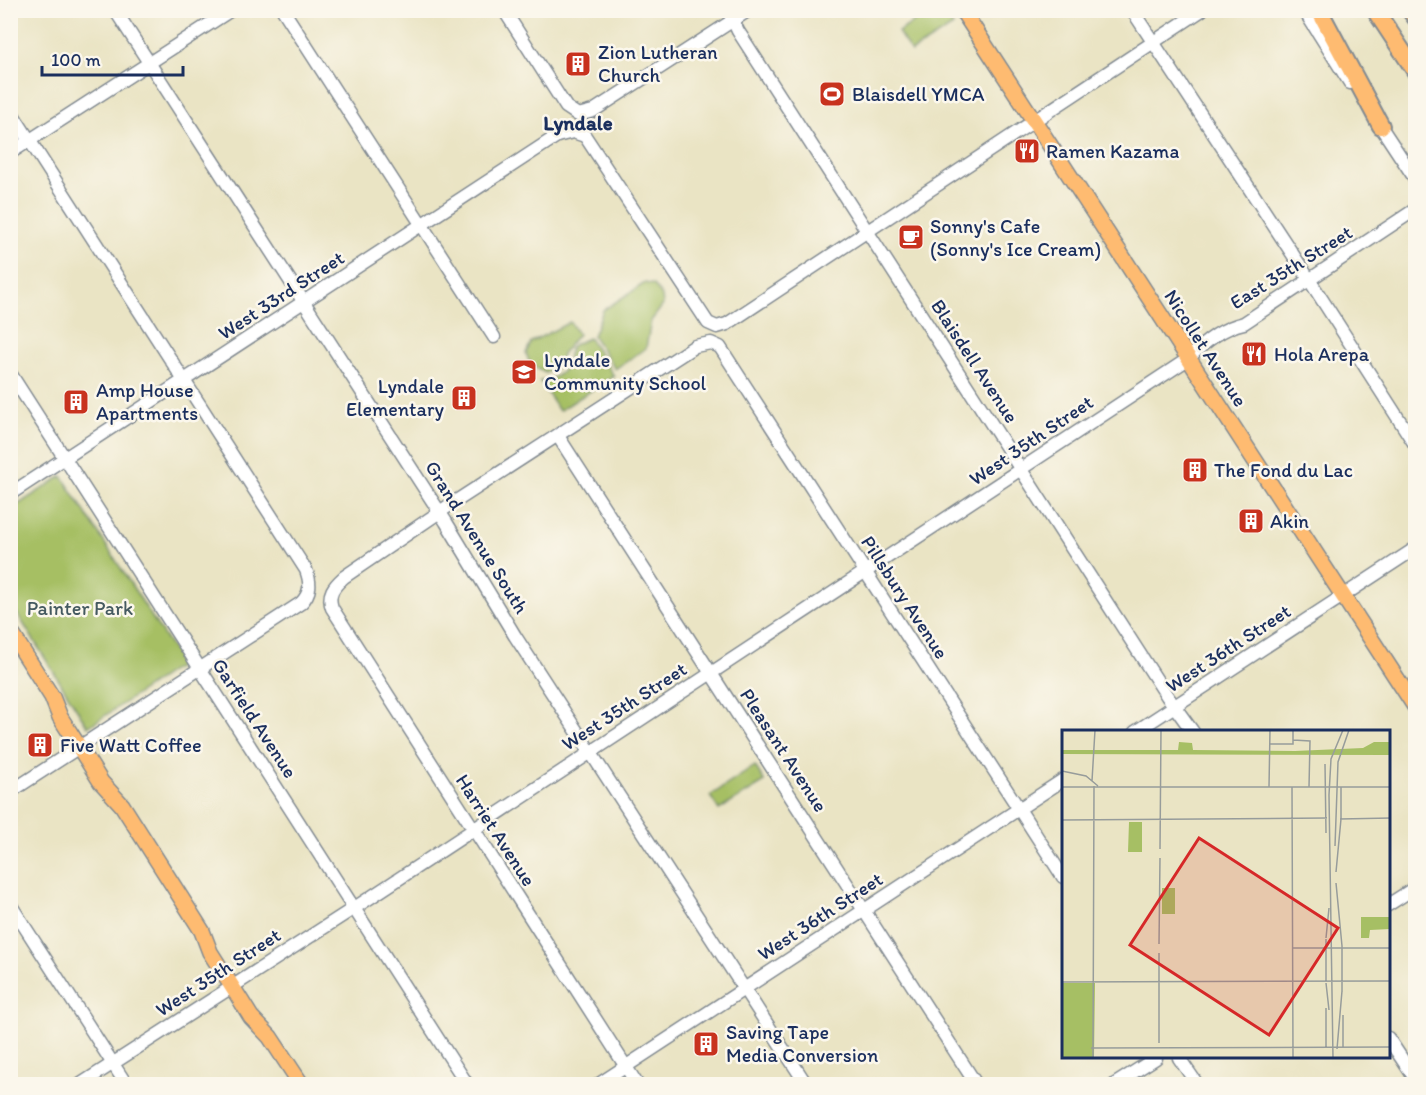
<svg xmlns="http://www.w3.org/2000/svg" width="1426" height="1095" viewBox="0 0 1426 1095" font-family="Itim,sans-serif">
<rect width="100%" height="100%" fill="#fbf7ec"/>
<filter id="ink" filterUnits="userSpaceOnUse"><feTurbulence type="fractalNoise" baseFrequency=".0167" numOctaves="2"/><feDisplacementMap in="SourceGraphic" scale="12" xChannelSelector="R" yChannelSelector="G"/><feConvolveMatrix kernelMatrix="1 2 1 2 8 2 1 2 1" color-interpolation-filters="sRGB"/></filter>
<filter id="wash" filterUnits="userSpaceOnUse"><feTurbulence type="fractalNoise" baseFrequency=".008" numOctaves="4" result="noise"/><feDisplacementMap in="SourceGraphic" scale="24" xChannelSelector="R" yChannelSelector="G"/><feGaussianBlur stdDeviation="1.35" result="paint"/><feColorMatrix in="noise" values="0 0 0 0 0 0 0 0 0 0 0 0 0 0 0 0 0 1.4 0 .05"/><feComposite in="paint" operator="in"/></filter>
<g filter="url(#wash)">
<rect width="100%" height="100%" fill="#eae4c4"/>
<!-- green -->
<g fill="#a6bf64" stroke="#607761" stroke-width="1.5">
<path d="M 931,11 L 944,11 L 953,26 L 911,52 L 898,32 Z"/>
<path d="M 645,283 L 654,285 L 662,296 L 663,305 L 651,321 L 646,348 L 615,369 L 593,336 L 603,310 Z"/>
<path d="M 570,322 L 578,334 L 562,354 L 559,366 L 546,373 C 535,368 529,365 526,353 L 531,342 Z"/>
<path d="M 589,338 L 614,376 L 559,411 L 540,381 C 552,379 564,375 567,362 C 568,357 568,351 571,347 C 575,343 584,340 589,338 Z"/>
<path d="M 62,476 L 182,664 L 88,727 L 11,604 L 11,509 Z"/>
<path d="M 755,766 L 765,782 L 719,810 L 710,796 Z"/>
</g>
</g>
<g filter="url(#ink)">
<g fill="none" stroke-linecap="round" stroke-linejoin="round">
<!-- minor casing -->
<g stroke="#828a91" stroke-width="15">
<g id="minor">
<path d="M 115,10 L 446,522 L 515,636 L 806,1084"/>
<path d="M 283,10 L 494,337"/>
<path d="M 504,10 L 566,107 L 578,115 L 593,111 L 749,10"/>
<path d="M 728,10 L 738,31 L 1167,696 L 1193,732"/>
<path d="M 1132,10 L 1303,270 L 1416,446"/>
<path d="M 1304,10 L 1350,83"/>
<path d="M 10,110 L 306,570 C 311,583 311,593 301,603 L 10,792"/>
<path d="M 1377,121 L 1416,180"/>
<path d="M 10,153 L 231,10"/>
<path d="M 10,373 L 467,1084"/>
<path d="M 558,436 L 976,1084"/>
<path d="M 10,494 L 557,136 L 573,132 L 585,136 L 708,323 L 717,327 L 727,324 L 1202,10"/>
<path d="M 1135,732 L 1416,548"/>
<path d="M 10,904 L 126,1084"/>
<path d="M 1388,905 L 1416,887"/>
<path d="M 1388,1038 L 1416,1080"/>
<path d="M 1179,1058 L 1197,1084"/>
<path d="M 81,1084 L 362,903 L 1188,359 C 1203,343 1222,328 1244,323 L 1416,209"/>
<path d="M 599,1084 L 1063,780"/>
<path d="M 637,1084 L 332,608 C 327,594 334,586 344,577 L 447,507 L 695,346 L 711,343 L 720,347 L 1063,877"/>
<path d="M 1115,1084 L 1156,1058"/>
</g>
</g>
<!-- major casing -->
<g stroke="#828a91" stroke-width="18">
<g id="major">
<path d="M 962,10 L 1416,708"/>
<path d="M 10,631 L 52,697 L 60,717 L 86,758 L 101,782 L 122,805 L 202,931 L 210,952 L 238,996 L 251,1017 L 270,1037 L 301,1084"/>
</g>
</g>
<!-- highway casing -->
<g stroke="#828a91" stroke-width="20">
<g id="highway">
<path d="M 1319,10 L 1381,126"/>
<path d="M 1375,10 L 1416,72"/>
<path d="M 1410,10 L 1416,18"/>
</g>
</g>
<!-- minor -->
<use href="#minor" stroke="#fff" stroke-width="12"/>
<!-- major -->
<use href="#major" stroke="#febb71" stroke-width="15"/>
<!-- highway -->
<use href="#highway" stroke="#febb71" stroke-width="16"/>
</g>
</g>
<!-- icons -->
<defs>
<g id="building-square" transform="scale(1.35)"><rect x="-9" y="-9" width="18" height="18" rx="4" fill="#c8321e" stroke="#fbf7ec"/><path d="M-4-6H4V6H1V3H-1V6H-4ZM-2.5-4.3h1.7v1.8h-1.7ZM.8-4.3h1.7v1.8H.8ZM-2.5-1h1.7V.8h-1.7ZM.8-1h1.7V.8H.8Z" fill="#fff"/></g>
<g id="stadium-square" transform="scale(1.35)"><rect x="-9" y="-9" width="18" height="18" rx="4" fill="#c8321e" stroke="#fbf7ec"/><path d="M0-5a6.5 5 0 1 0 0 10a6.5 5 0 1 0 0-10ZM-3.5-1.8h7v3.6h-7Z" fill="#fff"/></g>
<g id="restaurant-square" transform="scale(1.35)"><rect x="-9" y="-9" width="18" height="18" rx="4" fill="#c8321e" stroke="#fbf7ec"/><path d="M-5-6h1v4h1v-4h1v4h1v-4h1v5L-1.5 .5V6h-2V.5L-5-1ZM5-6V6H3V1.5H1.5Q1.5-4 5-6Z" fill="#fff"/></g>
<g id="cafe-square" transform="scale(1.35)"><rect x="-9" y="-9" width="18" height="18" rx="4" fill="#c8321e" stroke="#fbf7ec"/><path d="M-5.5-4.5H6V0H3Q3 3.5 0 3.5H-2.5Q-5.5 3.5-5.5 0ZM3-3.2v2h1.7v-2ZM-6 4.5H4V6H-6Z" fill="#fff"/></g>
<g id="school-square" transform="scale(1.35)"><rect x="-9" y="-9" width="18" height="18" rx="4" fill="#c8321e" stroke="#fbf7ec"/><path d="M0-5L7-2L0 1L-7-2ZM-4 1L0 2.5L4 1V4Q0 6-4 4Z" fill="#fff"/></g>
</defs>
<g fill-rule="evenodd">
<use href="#building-square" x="578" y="64"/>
<use href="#stadium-square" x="832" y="94"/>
<use href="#restaurant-square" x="1027" y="151"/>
<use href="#cafe-square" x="911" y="237"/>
<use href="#restaurant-square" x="1254" y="354"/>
<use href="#school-square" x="524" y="372"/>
<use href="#building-square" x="464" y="398"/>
<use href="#building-square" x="76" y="402"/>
<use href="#building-square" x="1195" y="470"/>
<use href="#building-square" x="1251" y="521"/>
<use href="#building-square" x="40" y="745"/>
<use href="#building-square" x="706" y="1044"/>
</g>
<g text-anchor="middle" stroke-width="5" stroke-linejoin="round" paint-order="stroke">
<!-- poi labels -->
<g font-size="20" fill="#1b2f5e" stroke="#fbf7ec" text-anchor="start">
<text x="598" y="59">Zion Lutheran<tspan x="598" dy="23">Church</tspan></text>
<text x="852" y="101">Blaisdell YMCA</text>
<text x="1046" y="158">Ramen Kazama</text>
<text x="930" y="233">Sonny's Cafe<tspan x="930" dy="23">(Sonny's Ice Cream)</tspan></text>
<text x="1274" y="361">Hola Arepa</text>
<text x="544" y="367">Lyndale<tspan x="544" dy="23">Community School</tspan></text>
<text x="444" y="393" text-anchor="end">Lyndale<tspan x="444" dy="23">Elementary</tspan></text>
<text x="96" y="397">Amp House<tspan x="96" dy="23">Apartments</tspan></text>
<text x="1214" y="477">The Fond du Lac</text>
<text x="1270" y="528">Akin</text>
<text x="60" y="752">Five Watt Coffee</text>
<text x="726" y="1039">Saving Tape<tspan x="726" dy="23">Media Conversion</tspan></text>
</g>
<!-- street labels -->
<g font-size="20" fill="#1b2f5e" stroke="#fbf7ec">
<text transform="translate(1291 267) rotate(-32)" y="7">East 35th Street</text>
<text transform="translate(281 295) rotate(-33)" y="7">West 33rd Street</text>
<text transform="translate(1206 348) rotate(57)" y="7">Nicollet Avenue</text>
<text transform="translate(975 361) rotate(57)" y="7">Blaisdell Avenue</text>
<text transform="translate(1031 440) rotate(-34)" y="7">West 35th Street</text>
<text transform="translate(477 537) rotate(58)" y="7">Grand Avenue South</text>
<text transform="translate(905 597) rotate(57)" y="7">Pillsbury Avenue</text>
<text transform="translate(1228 648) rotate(-33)" y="7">West 36th Street</text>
<text transform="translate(624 706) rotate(-33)" y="7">West 35th Street</text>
<text transform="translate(255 718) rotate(57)" y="7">Garfield Avenue</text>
<text transform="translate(784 750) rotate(57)" y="7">Pleasant Avenue</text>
<text transform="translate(496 830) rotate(57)" y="7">Harriet Avenue</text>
<text transform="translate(820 916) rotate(-33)" y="7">West 36th Street</text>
<text transform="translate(218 972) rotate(-33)" y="7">West 35th Street</text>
</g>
<!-- park labels -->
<g font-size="20" fill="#455a60" stroke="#fbf7ec">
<text x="80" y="615">Painter Park</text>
</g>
<!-- neighbourhood labels -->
<g font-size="21" font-weight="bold" fill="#1b2f5e" stroke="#fbf7ec">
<text x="578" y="130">Lyndale</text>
</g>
</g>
<!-- overview -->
<g transform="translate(1062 730)">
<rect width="328" height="328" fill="#eae4c4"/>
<path d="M 117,12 L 130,13 L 131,20 L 233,21 L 301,18 L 312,12 L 328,12 L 328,25 L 0,24 L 1,20 L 116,20 ZM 67,92 L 80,92 L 80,122 L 66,122 ZM 100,158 L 113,158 L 113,184 L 100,184 ZM 299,187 L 328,187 L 328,199 L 308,200 L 307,208 L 299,208 ZM 0,253 L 33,253 L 32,328 L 0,328 Z" fill="#a6bf64"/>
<path fill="none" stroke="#979c9b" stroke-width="1.5" d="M 231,10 L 248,11 L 247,57M 208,14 L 231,14 L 231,0M 263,34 L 264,103M 0,41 L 24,46 L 36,56M 30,51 L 33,0M 0,57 L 329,57M 207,57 L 208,0M 230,57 L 231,328M 278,89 L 329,88M 279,89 L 279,57M 0,90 L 265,88M 273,116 L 276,32 L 287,0M 98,119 L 99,0M 274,142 L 279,89M 274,153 L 280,216M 264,208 L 267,178M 97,214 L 98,128M 280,216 L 280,262M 231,218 L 329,218M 0,252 L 329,251M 264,252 L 264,209M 264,253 L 267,280M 264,278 L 264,317M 281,285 L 281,317M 97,313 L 97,223M 29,318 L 329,317M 275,319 L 280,261M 31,328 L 32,56M 271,328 L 267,65 L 269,29 L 281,0"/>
<path fill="#d62828" fill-opacity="0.15" stroke="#d62828" stroke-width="3" d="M 137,108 L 276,198 L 207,305 L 68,215 Z"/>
<rect width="328" height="328" fill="none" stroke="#1b2f5e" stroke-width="3"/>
</g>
<!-- margin -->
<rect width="1426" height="1095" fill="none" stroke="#fbf7ec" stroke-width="36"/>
<!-- scale -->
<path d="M42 66v9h141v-9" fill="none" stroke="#1b2f5e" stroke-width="3"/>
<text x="51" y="66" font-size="18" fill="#1b2f5e" stroke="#fbf7ec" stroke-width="4.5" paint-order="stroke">100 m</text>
</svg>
